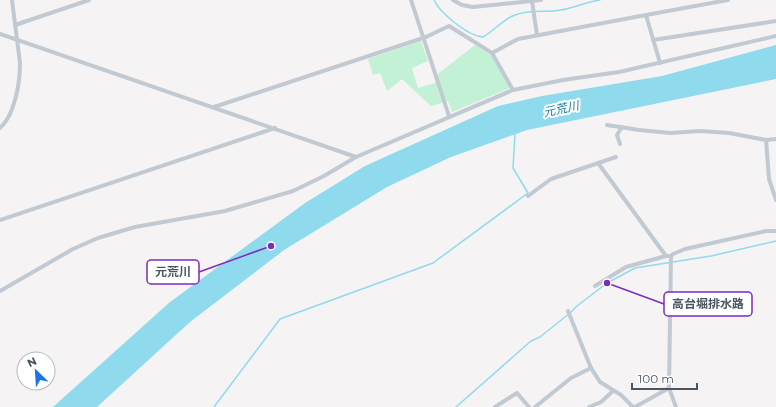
<svg xmlns="http://www.w3.org/2000/svg" width="776" height="407" viewBox="0 0 776 407" font-family="Montserrat,'Noto Sans JP',sans-serif">
<rect width="100%" height="100%" fill="#f5f3f3"/>
<!-- green -->
<path fill="#c3f1d5" d="M 421,41 L 428,61 L 412,68 L 418,88 L 435,83 L 438,74 L 475,45 L 492,56 L 510,88 L 452,112 L 448,101 L 431,106 L 402,79 L 387,91 L 380,73 L 373,75 L 368,59 Z"/>
<!-- water -->
<path fill="#90daee" d="M 776,45 L 776,79 L 527,130 L 451,157 L 387,187 L 284,250 L 190,322 L 97,407 L 53,407 L 170,302 L 305,203 L 365,166 L 498,106 L 542,96 L 662,76 Z"/>
<g fill="none" stroke-linecap="round" stroke-linejoin="round">
<!-- stream -->
<g stroke="#90daee" stroke-width="1.5">
<path d="M 434,0 C 440,13 468,36 483,37 C 494,31 503,19 515,15 C 530,9 546,13 561,10 C 574,8 586,2 600,0"/>
<path d="M 214,407 L 280,319 L 433,263 L 528,193 L 513,168 L 515,134"/>
<path d="M 456,407 L 531,341 L 540,337 L 570,313 L 577,306 L 607,283 L 635,268 L 711,256 L 776,241"/>
</g>
<!-- minor -->
<g stroke="#c1cad2" stroke-width="4">
<path d="M 411,0 L 449,116"/>
<path d="M 453,0 L 462,5 L 473,7 L 541,0"/>
<path d="M 532,1 L 537,35"/>
<path d="M 646,15 L 728,0"/>
<path d="M 15,25 L 89,0"/>
<path d="M 0,34 L 356,157"/>
<path d="M 653,40 L 776,21"/>
<path d="M 492,53 L 513,90"/>
<path d="M 214,107 L 426,37 L 449,26 L 492,53 L 518,39 L 646,15 L 660,63"/>
<path d="M 607,125 L 639,130 L 670,133 L 700,131 L 729,133 L 766,140 L 776,139"/>
<path d="M 0,128 C 15,115 20,82 20,63 L 12,0"/>
<path d="M 766,140 L 769,179 L 776,200"/>
<path d="M 620,144 L 617,135 L 622,127"/>
<path d="M 598,163 L 666,256"/>
<path d="M 528,196 L 551,179 L 616,157"/>
<path d="M 0,220 L 275,128"/>
<path d="M 671,256 L 669,388 L 676,407"/>
<path d="M 595,286 L 626,267 L 666,256 L 671,256 L 673,254 L 685,249 L 766,231 L 776,231"/>
<path d="M 0,291 L 73,249 L 98,238 L 135,227 L 225,211 L 293,191 L 324,176 L 356,157 L 513,90 L 563,80 L 619,72 L 776,36"/>
<path d="M 568,311 L 591,368 L 600,382 L 621,395 L 633,407"/>
<path d="M 495,407 L 517,393 L 529,407"/>
<path d="M 535,407 L 571,378 L 591,368"/>
<path d="M 589,407 L 601,402 L 613,391"/>
<path d="M 635,407 L 669,388"/>
</g>
</g>
<g text-anchor="middle" stroke-width="4" stroke-linejoin="round" paint-order="stroke">
<!-- water labels -->
<g font-size="12" font-style="italic" fill="#0c7c9b" stroke="#fff">
<text transform="translate(561 109) rotate(-12)" y="4">元荒川</text>
</g>
</g>
<!-- callouts -->
<path fill="none" stroke="#7b2cbf" stroke-width="1.5" d="M271 246L199 272M607 283L664 304"/>
<g fill="#7b2cbf" stroke="#fff" stroke-width="1.5">
<circle cx="271" cy="246" r="4"/>
<circle cx="607" cy="283" r="4"/>
</g>
<g fill="#fff" stroke="#7b2cbf" stroke-width="1.5">
<rect x="147" y="260" width="52" height="24" rx="4"/>
<rect x="664" y="292" width="88" height="24" rx="4"/>
</g>
<g font-size="12" text-anchor="middle" font-weight="bold" fill="#4a5661">
<text x="173" y="276">元荒川</text>
<text x="708" y="308">高台堀排水路</text>
</g>
<!-- north arrow -->
<g transform="translate(36 371) rotate(335)"><circle r="19" fill="#ffffff" stroke="#b7bbc0"/>
<path d="M0-3L7 15L0 10L-7 15Z" fill="#1a73e8"/>
<text y="-6" font-size="11" font-weight="bold" text-anchor="middle" fill="#4a5661">N</text>
</g>
<!-- scale -->
<path d="M632 383v6h65v-6" fill="none" stroke="#4a5661" stroke-width="2"/>
<text x="638" y="383" font-size="12" fill="#4a5661" stroke="#ffffff" stroke-width="3" paint-order="stroke">100 m</text>
</svg>
